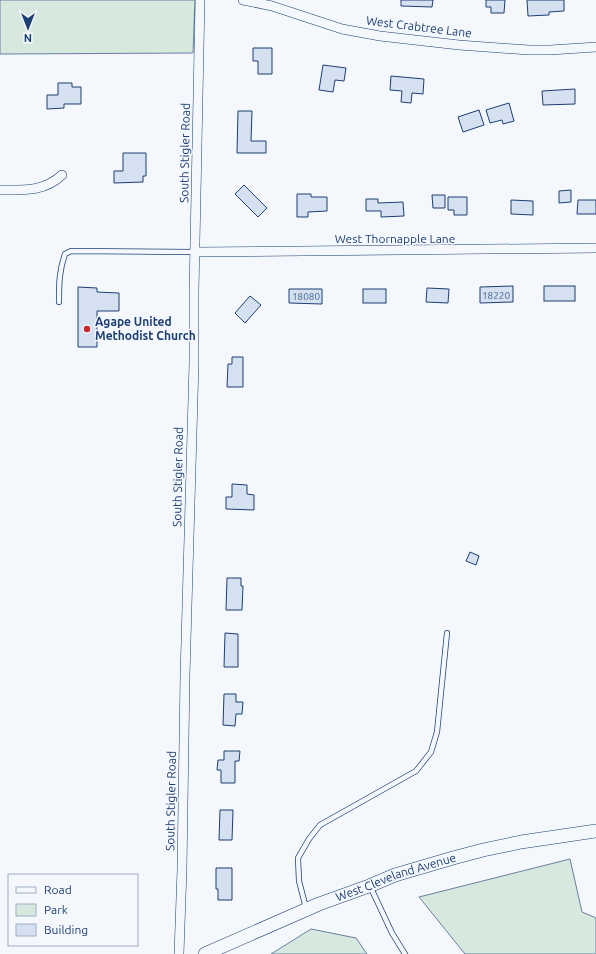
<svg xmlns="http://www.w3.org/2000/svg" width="596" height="954" viewBox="0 0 596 954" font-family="Ubuntu,sans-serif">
<rect width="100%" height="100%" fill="#f4f7fb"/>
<!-- green -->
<g fill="#d7e8df" stroke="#687fa3">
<path d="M 0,0 L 195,0 L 193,53 L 0,54 Z"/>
<path d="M 570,859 L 582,912 L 596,918 L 596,954 L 465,954 L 419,897 Z"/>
<path d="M 311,929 L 356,938 L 367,954 L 271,954 Z"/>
</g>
<!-- building -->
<g fill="#d5e0f0" stroke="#1d3f73">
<path d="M 401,0 L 433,0 L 432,7 L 401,6 Z"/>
<path d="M 486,0 L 505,0 L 504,13 L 491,13 L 491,7 L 486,7 Z"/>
<path d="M 527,0 L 564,0 L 564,11 L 549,12 L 549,15 L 528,16 Z"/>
<path d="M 253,48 L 272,48 L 272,74 L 258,74 L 258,61 L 253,61 Z"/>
<path d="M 323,65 L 346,68 L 344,81 L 335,80 L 333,92 L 319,90 Z"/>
<path d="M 391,76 L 424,79 L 423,94 L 412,93 L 411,103 L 401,102 L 402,91 L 390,90 Z"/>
<path d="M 58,83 L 72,83 L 72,87 L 81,87 L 81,104 L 64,104 L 64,108 L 47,109 L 47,95 L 58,95 Z"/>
<path d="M 575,89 L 575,104 L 543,105 L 542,91 Z"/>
<path d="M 509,103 L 514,121 L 503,124 L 502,120 L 490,123 L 486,110 Z"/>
<path d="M 479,110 L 484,125 L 463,132 L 458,117 Z"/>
<path d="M 238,111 L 252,111 L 251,141 L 266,141 L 266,153 L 237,153 Z"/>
<path d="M 123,153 L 146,153 L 146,176 L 143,176 L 143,182 L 114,183 L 114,171 L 123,171 Z"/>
<path d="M 244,185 L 267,208 L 258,217 L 235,194 Z"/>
<path d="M 571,190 L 571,202 L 559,203 L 559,191 Z"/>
<path d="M 297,194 L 311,194 L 311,197 L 327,197 L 327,211 L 308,212 L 308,217 L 297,217 Z"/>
<path d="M 432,195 L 445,195 L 445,208 L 433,208 Z"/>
<path d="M 448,197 L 467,197 L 467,215 L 454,215 L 454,210 L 448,210 Z"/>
<path d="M 366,199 L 378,199 L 378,203 L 403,202 L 404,216 L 381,217 L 381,211 L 366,211 Z"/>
<path d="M 511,200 L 533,201 L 533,215 L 511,214 Z"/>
<path d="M 578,200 L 596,200 L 596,214 L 577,214 Z"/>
<path d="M 513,286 L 513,302 L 480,303 L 480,287 Z"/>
<rect x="544" y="286" width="31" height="15"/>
<path d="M 78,287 L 97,288 L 97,292 L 119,293 L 119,311 L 97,311 L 97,347 L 78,347 Z"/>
<path d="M 427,288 L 449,289 L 448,303 L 426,302 Z"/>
<path d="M 289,289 L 322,289 L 322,304 L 289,303 Z"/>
<rect x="363" y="289" width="23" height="14"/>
<path d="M 250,296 L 261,305 L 245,323 L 235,313 Z"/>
<path d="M 232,357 L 243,357 L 243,387 L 227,387 L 228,364 L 232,364 Z"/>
<path d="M 232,484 L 247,485 L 247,494 L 254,495 L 254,510 L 226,509 L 226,497 L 232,497 Z"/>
<path d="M 470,552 L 479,556 L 476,565 L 466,561 Z"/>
<path d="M 227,578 L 241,578 L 241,586 L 243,586 L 242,610 L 226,610 Z"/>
<path d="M 225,633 L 238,634 L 238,667 L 224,667 Z"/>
<path d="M 224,694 L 236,694 L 236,702 L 243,702 L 242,714 L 236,714 L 235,726 L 223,725 Z"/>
<path d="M 224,751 L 240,751 L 239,761 L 235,761 L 235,783 L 221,783 L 221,770 L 217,770 L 218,760 L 224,760 Z"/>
<path d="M 220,810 L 233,810 L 232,840 L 219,840 Z"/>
<path d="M 216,868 L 232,868 L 232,900 L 218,900 L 218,889 L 216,889 Z"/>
</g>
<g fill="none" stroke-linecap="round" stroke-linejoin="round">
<!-- lane casing -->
<g stroke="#1d3f73" stroke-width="6">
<g id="lane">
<path d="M 59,302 C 59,284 59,271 65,254 L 71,251 L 195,252"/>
<path d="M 370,886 L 392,933 L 405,954"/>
<path d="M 306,908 L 299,881 L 298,858 L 309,839 L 320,825 L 416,771 L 431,752 L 437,732 L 447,633"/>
</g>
</g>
<!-- street casing -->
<g stroke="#1d3f73" stroke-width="10">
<g id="street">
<path d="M 243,0 L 272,6 L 342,29 L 380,36 L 459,45 L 529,50 L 550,50 L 596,47"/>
<path d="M 0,190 C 23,190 44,192 62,175"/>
<path d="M 195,252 L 596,248"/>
<path d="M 179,954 L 182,869 L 185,676 L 194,363 L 194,291 L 200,0"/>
</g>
</g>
<!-- secondary casing -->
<g stroke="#1d3f73" stroke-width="14">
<g id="secondary">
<path id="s1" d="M 205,954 L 319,904 L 369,886 L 395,875 L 453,858 L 483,850 L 521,842 L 596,831"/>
</g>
</g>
<!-- lane -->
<use href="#lane" stroke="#f4f7fb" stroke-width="4.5"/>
<!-- street -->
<use href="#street" stroke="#f4f7fb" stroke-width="9"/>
<!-- secondary -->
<use href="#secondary" stroke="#f4f7fb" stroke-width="13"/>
</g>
<!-- markers -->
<circle fill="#c62828" stroke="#f4f7fb" stroke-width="1.5" cx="87" cy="329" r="4"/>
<g text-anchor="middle" stroke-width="3" stroke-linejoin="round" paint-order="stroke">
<!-- number labels -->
<g font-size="10" fill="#4b6792">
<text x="496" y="299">18220</text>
<text x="306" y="300">18080</text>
</g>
<!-- street labels -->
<g font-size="12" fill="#1d3f73" stroke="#f4f7fb">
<text transform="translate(419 27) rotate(7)" y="4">West Crabtree Lane</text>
<text transform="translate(185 153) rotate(-89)" y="4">South Stigler Road</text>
<text x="395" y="243">West Thornapple Lane</text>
<text transform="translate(178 477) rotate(-89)" y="4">South Stigler Road</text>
<text transform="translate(171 801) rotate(-89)" y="4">South Stigler Road</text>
<text dy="4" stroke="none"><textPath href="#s1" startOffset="206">West Cleveland Avenue</textPath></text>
</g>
<!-- poi labels -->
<g font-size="12" font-weight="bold" fill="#1d3f73" stroke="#f4f7fb" text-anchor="start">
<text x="95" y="326">Agape United<tspan x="95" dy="14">Methodist Church</tspan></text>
</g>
</g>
<!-- legend -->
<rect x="8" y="874" width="130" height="72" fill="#f4f7fb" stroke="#9eadc5"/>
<rect x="16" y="887" width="20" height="6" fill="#f4f7fb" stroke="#9eadc5"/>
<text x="44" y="894" font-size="12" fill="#1d3f73">Road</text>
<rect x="16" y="904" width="20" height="12" fill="#d7e8df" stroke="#9eadc5"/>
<text x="44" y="914" font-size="12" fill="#1d3f73">Park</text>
<rect x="16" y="924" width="20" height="12" fill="#d5e0f0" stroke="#9eadc5"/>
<text x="44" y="934" font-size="12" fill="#1d3f73">Building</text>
<!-- north arrow -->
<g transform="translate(28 28) rotate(180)" stroke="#f4f7fb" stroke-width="3" paint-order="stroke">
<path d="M0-3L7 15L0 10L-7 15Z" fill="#1d3f73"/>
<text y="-6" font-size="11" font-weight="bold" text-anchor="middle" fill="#1d3f73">N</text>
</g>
</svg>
